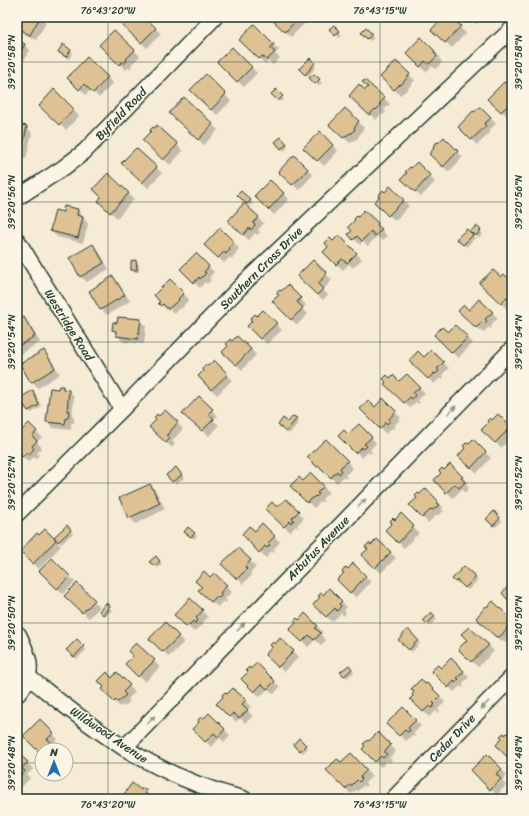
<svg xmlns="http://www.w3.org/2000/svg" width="529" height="816" viewBox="0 0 529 816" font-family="Sriracha,sans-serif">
<rect width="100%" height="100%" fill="#f6ebd5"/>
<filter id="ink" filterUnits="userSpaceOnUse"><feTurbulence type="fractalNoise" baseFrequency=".025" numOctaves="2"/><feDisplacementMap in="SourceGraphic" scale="8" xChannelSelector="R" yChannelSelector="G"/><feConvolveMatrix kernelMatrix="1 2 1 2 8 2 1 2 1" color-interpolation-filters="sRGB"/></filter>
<g filter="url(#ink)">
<!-- shadow -->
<g fill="#0003">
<path d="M 17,17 L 41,17 L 46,23 L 36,40 L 17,30 Z"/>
<path d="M 128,17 L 144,17 L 161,34 L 147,48 L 122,23 Z"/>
<path d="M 171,17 L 177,17 L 174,20 Z"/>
<path d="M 270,17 L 299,17 L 305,23 L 291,37 Z"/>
<path d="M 444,17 L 449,17 L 466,33 L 452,48 L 438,35 Z"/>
<path d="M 469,17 L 485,17 L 477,24 Z"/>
<path d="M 254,26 L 279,50 L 275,54 L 280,58 L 273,65 L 269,61 L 265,64 L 240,40 Z"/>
<path d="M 334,26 L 342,35 L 339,38 L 331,29 Z"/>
<path d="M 366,29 L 374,38 L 370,41 L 363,33 Z"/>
<path d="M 114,31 L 140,56 L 131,65 L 132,66 L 130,69 L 129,67 L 126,70 L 100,45 Z"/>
<path d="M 421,39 L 440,57 L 439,58 L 442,62 L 436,69 L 432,66 L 426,72 L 407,53 Z"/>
<path d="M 17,40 L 25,45 L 30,50 L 20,68 L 17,66 Z"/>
<path d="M 232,48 L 257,73 L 244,87 L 218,62 Z"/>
<path d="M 70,50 L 73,53 L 69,59 L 59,52 Z"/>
<path d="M 87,59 L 113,83 L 99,98 L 91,89 L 86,95 L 69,78 Z"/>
<path d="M 310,60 L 316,67 L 308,77 L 300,69 Z"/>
<path d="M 314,75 L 322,83 L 318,86 L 311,78 Z"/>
<path d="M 409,75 L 415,80 L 407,90 L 400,95 L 387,83 Z"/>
<path d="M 206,76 L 231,101 L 217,115 L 192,90 Z"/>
<path d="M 365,81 L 390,104 L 384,110 L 386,112 L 383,115 L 381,114 L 376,120 L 356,101 L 369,87 Z"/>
<path d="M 54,91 L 79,116 L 66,130 L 40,106 Z"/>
<path d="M 276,91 L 284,99 L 281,102 L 273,94 Z"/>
<path d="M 512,92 L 512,113 L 508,117 L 489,99 Z"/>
<path d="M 184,98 L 218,130 L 204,145 L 170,113 Z"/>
<path d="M 480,108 L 496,124 L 489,130 L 491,132 L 477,145 L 459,127 Z"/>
<path d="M 345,109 L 364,128 L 357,139 L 350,143 L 330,125 Z"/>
<path d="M 17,125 L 27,127 L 32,133 L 26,159 L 17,157 Z"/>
<path d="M 158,126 L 183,151 L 170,165 L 144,140 Z"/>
<path d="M 320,133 L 338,151 L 324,166 L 305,148 Z"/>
<path d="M 444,139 L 463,157 L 449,172 L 430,154 Z"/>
<path d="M 283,141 L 288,147 L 284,151 L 276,142 Z"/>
<path d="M 136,149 L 162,173 L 148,188 L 123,163 Z"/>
<path d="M 294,157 L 313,175 L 299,190 L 280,172 Z"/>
<path d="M 417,164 L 435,182 L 421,197 L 403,179 Z"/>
<path d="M 108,174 L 134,199 L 117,218 L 99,201 L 102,197 Z"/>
<path d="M 270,181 L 289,199 L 274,215 L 255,196 Z"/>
<path d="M 390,187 L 409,206 L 395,221 L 376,202 Z"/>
<path d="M 241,192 L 253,203 L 250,206 L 239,195 Z"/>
<path d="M 65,207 L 78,210 L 88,224 L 83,243 L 57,237 L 51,231 L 63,213 Z"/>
<path d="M 364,212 L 383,230 L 382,231 L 387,236 L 382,241 L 377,236 L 368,246 L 363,241 L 360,245 L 350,234 L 353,231 L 358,218 Z"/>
<path d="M 258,218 L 264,223 L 258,230 L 260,232 L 257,235 L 255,233 L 249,240 L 235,227 Z"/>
<path d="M 476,227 L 483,234 L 479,238 L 472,231 Z"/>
<path d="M 220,230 L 239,248 L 232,259 L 230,257 L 224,263 L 206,245 Z"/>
<path d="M 467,230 L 475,238 L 466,247 L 458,239 Z"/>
<path d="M 339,237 L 362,259 L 353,268 L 349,264 L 343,270 L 324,252 Z"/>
<path d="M 93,245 L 99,251 L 109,269 L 87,282 L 81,277 L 70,259 Z"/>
<path d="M 196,254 L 214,272 L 209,278 L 211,280 L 207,284 L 205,282 L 200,288 L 181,269 Z"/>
<path d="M 136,261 L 139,264 L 139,272 L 135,272 L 132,270 Z"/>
<path d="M 313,261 L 332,280 L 323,290 L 328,295 L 323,300 L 298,276 Z"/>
<path d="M 113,277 L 118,283 L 130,301 L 107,315 L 101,309 Z"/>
<path d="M 170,281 L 189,299 L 183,306 L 184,307 L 182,308 L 181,308 L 174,314 L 170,309 L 168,311 L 160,303 Z"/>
<path d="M 481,283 L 512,284 L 512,304 L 507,309 Z"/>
<path d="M 288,286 L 306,305 L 302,309 L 308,314 L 297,325 L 273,301 Z"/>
<path d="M 479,301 L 498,318 L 491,325 L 492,327 L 490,329 L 489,327 L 483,333 L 460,311 L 469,312 Z"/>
<path d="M 263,311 L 282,330 L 267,344 L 248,326 Z"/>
<path d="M 24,319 L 29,324 L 40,342 L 18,356 L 17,355 L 17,323 Z"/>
<path d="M 140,320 L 146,326 L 144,344 L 123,342 L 113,330 Z"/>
<path d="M 455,326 L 473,343 L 458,358 L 435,335 L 448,333 Z"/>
<path d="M 251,349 L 256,355 L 242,370 L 223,352 Z"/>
<path d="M 44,351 L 49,357 L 60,374 L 38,388 L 32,382 Z"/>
<path d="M 431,351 L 449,368 L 442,375 L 444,377 L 442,379 L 440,378 L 434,384 L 410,361 L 424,358 Z"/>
<path d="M 214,361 L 232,380 L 217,395 L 199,376 Z"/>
<path d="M 407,375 L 425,393 L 418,400 L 420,402 L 418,404 L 416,402 L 410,408 L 386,384 L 390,379 L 399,382 Z"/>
<path d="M 62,387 L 65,390 L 69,391 L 74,396 L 72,416 L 74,418 L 74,423 L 71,423 L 71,430 L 53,428 L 47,422 L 59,390 Z"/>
<path d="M 32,392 L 35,394 L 41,407 L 31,413 L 27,408 L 24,409 L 21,407 Z"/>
<path d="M 199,398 L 218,416 L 213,420 L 219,425 L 209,436 L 189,419 Z"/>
<path d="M 383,400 L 401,418 L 394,426 L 395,427 L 394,429 L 392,428 L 386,434 L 361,409 L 375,408 Z"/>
<path d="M 512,401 L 512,410 L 507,406 Z"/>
<path d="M 165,411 L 183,429 L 172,441 L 175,444 L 172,448 L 150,427 Z"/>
<path d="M 498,415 L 512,429 L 512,437 L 501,448 L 483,430 Z"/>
<path d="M 296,419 L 299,422 L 289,434 L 282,428 Z"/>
<path d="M 29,425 L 42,437 L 37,442 L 42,448 L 37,453 L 39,455 L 36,459 L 34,457 L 28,462 L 17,451 L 17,436 Z"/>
<path d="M 359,425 L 376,443 L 370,450 L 372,452 L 370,454 L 368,452 L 362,458 L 340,436 L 348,435 Z"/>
<path d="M 326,440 L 353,468 L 345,475 L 347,477 L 346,479 L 343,477 L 337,483 L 325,471 L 323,472 L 308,457 Z"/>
<path d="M 473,440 L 491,458 L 477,473 L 459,456 Z"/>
<path d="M 450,465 L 468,483 L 466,485 L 469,488 L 465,493 L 462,489 L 453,498 L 435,480 Z"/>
<path d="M 179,471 L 184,478 L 176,484 L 168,475 Z"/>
<path d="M 311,474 L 329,492 L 322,499 L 324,501 L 322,502 L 321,501 L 314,508 L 291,486 L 303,482 Z"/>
<path d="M 150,485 L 156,491 L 165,509 L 136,524 L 130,518 L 120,498 Z"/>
<path d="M 426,490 L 443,507 L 442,509 L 444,511 L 439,515 L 438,514 L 428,523 L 410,505 Z"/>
<path d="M 286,500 L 304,518 L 297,525 L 299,527 L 298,528 L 296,526 L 290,532 L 267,509 L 277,509 Z"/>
<path d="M 494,513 L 502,521 L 496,527 L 487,519 Z"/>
<path d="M 401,515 L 419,533 L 404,548 L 386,530 Z"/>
<path d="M 262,525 L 280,542 L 273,550 L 275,551 L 274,553 L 272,551 L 266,558 L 243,534 L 255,533 Z"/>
<path d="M 67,526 L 73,533 L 61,544 L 55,537 Z"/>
<path d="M 189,529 L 197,536 L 194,539 L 186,532 Z"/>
<path d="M 45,530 L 61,546 L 39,569 L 21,551 Z"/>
<path d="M 377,540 L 396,558 L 381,573 L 363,555 Z"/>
<path d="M 238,549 L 256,567 L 250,573 L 252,575 L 243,584 L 223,564 Z"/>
<path d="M 156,557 L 162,564 L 158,568 L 151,562 Z"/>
<path d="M 52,559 L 75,582 L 63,594 L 40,571 Z"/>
<path d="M 353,565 L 371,582 L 356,598 L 338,580 Z"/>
<path d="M 464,567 L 478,580 L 468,590 L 460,582 L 458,584 L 453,579 Z"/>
<path d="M 214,575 L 232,592 L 225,599 L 227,601 L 225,603 L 223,601 L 218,607 L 205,596 L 211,579 Z"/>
<path d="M 77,584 L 100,607 L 89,618 L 66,596 Z"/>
<path d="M 329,589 L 347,607 L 344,610 L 346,613 L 344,616 L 341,613 L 332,622 L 314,605 Z"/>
<path d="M 190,599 L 208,617 L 201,625 L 203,627 L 202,628 L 200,626 L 194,632 L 181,620 Z"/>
<path d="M 493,603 L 512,622 L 512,633 L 511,634 L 512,636 L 505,643 L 503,641 L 502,642 L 478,618 Z"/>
<path d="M 106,605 L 112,610 L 106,616 L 101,611 Z"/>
<path d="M 431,614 L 437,619 L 430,626 L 425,620 Z"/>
<path d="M 305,615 L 323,632 L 320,634 L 326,640 L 321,645 L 315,640 L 308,647 L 291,630 Z"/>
<path d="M 165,624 L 184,642 L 169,657 L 151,639 Z"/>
<path d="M 408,631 L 420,643 L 412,652 L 399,640 Z"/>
<path d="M 281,639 L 299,657 L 284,672 L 266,655 Z"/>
<path d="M 77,641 L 86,650 L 77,659 L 68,650 Z"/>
<path d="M 136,644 L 160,667 L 145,682 L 127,664 L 134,656 Z"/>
<path d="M 488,645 L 494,651 L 478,667 L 459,649 Z"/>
<path d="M 451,659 L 469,677 L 462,684 L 464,686 L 462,688 L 460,686 L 454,692 L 433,671 L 441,669 Z"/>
<path d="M 257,664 L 280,687 L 274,694 L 268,689 L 260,697 L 242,679 Z"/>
<path d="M 349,666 L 354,672 L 347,678 L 341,672 Z"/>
<path d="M 117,674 L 135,692 L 128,699 L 130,701 L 124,707 L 122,705 L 120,707 L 103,689 Z"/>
<path d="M 427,684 L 445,702 L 438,709 L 440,711 L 438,713 L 436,711 L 429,717 L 412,699 Z"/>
<path d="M 233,689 L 251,707 L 247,710 L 253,716 L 245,723 L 240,718 L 236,722 L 218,704 Z"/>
<path d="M 403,709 L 421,726 L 413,734 L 415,736 L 414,737 L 412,735 L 406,741 L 388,724 Z"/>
<path d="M 209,714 L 230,735 L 224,742 L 220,738 L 211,747 L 194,729 Z"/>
<path d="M 40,721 L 58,739 L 52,745 L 56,749 L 54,750 L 42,750 L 42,754 L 24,736 Z"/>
<path d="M 511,730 L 512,731 L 512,760 L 497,745 Z"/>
<path d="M 378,733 L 396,751 L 389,758 L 392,760 L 389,763 L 387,761 L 381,767 L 364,749 Z"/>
<path d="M 299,739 L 308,748 L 303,753 L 294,745 Z"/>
<path d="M 17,753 L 33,769 L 27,775 L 30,778 L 21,788 L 17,784 Z"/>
<path d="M 351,754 L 372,776 L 365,783 L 367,785 L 365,787 L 364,785 L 358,791 L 356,790 L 351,794 L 327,770 L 341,764 Z"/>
<path d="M 487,755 L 507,775 L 502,781 L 506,785 L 497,795 L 472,770 Z"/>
<path d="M 141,791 L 146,792 L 152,797 L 151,799 L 124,799 Z"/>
</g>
<!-- building -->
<g fill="#dfc293" stroke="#1f3d34">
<path d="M 17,17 L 40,17 L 30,35 L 17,28 Z"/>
<path d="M 126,17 L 145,17 L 156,28 L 141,43 L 120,23 Z"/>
<path d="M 269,17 L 300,17 L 285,32 Z"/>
<path d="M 443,17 L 451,17 L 461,26 L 445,43 L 431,30 Z"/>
<path d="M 254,24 L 274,44 L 270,48 L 275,52 L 267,60 L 262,56 L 259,59 L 239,40 Z"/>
<path d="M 334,25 L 340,31 L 335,36 L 329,29 Z"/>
<path d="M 366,28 L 372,34 L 367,39 L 361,33 Z"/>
<path d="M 114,30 L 135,50 L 126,59 L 127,60 L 124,64 L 122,62 L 119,65 L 99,45 Z"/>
<path d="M 421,37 L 435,51 L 434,52 L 437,56 L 429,64 L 425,61 L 420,67 L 406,53 Z"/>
<path d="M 17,39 L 25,44 L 17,58 Z"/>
<path d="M 63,44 L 71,50 L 66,57 L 58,52 Z"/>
<path d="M 232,47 L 252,67 L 237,82 L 217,62 Z"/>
<path d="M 87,57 L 108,77 L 93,93 L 84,84 L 79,90 L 67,78 Z"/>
<path d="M 310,58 L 315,63 L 305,75 L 299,69 Z"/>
<path d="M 396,61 L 410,74 L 401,85 L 400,84 L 394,90 L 380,77 Z"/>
<path d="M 206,74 L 226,94 L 211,110 L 190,90 Z"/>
<path d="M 314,74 L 320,79 L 315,84 L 309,78 Z"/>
<path d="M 365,80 L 385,98 L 379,104 L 381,105 L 376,110 L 375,109 L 369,115 L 349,96 L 359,84 L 365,90 L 368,87 L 362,82 Z"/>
<path d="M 504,82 L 512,90 L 512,101 L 501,112 L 487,99 Z"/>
<path d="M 54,89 L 74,109 L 59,125 L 39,106 Z"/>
<path d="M 276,89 L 283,96 L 278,101 L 271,94 Z"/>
<path d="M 184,97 L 213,124 L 198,140 L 169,113 Z"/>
<path d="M 480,107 L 491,118 L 484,124 L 486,126 L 471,140 L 458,127 L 473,111 L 474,112 Z"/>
<path d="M 345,108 L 359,121 L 354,128 L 355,129 L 351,134 L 350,133 L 343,138 L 329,125 Z"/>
<path d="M 17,124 L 27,126 L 21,154 L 17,153 Z"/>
<path d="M 157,125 L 178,144 L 163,160 L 142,140 L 151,131 L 150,130 L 153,127 L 155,128 Z"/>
<path d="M 320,131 L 333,145 L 317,161 L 303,148 Z"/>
<path d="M 281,137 L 287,144 L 281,149 L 275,142 Z"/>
<path d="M 444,137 L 458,151 L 443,167 L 429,154 L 434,148 L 433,146 L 437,142 L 438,143 Z"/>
<path d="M 136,148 L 157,167 L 142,183 L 121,163 Z"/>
<path d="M 294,155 L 308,169 L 302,176 L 292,185 L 278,172 Z"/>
<path d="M 417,162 L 430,175 L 415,192 L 401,179 L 407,173 L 405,172 L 410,167 L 411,168 Z"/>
<path d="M 108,173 L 129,193 L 110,213 L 98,201 L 101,197 L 93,189 Z"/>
<path d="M 270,180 L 284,193 L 268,210 L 254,196 Z"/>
<path d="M 390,186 L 404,200 L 388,216 L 374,202 L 379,197 L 378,196 L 383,190 L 385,192 Z"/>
<path d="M 241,191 L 251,200 L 247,204 L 237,195 Z"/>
<path d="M 244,203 L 259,217 L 253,223 L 255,225 L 251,230 L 249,228 L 243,235 L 228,221 Z"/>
<path d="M 64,206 L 78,209 L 77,215 L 83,217 L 78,238 L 50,231 L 55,210 L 63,212 Z"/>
<path d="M 364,210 L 378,223 L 377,225 L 382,229 L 375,236 L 371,231 L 362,241 L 357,236 L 353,240 L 348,234 L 352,231 L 348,227 L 355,220 L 354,219 L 357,216 L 358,217 Z"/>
<path d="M 476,226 L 481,230 L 476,236 L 471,231 Z"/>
<path d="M 220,228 L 234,242 L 229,248 L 230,249 L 226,254 L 224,252 L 218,258 L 204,245 Z"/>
<path d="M 467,229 L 473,235 L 463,245 L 456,239 Z"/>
<path d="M 339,235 L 357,253 L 347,263 L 342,259 L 336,265 L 323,252 L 328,247 L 325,243 L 330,238 L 333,241 Z"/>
<path d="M 93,244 L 104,263 L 80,277 L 69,258 Z"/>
<path d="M 196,253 L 209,266 L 204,272 L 206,273 L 200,279 L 199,277 L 194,283 L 180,269 Z"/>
<path d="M 136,260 L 137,270 L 131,270 L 131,261 Z"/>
<path d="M 313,260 L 327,273 L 318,284 L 323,289 L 317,295 L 297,276 Z"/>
<path d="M 493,270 L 501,277 L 504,274 L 512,282 L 512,292 L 510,294 L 512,296 L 508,299 L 506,298 L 501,304 L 479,283 Z"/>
<path d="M 113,276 L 125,295 L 100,310 L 89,291 Z"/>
<path d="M 170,279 L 184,293 L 178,299 L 179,300 L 176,303 L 175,303 L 168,309 L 163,304 L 161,306 L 158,303 L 160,302 L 154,295 Z"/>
<path d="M 288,285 L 301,298 L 297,302 L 303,308 L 291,320 L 272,301 L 279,295 L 276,293 L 280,290 L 281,291 Z"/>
<path d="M 479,299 L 493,312 L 485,319 L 487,321 L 484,324 L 482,322 L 476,328 L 458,311 L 464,305 L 469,310 Z"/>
<path d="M 263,310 L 277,323 L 260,339 L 247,326 L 252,321 L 250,319 L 255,314 L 257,316 Z"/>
<path d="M 24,317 L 35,336 L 17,347 L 17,321 Z"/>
<path d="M 118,317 L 141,319 L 138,339 L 116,336 L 116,331 L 112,330 L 113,322 L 117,323 Z"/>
<path d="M 455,325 L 468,337 L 452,353 L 434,335 L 442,327 L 448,332 Z"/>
<path d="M 237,336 L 251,349 L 236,365 L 222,352 L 228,346 L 226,344 L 230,339 L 232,341 Z"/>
<path d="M 44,350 L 55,368 L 31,383 L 20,364 Z"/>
<path d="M 431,350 L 444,362 L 437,369 L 439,371 L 436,374 L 434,373 L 428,379 L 409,361 L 418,351 L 424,357 Z"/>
<path d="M 214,360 L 228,374 L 211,390 L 198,376 L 203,371 L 202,369 L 206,364 L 208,366 Z"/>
<path d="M 407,374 L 420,387 L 413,393 L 415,395 L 412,399 L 410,397 L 404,403 L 384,384 L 386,382 L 383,379 L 387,375 L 390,378 L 393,375 L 399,381 Z"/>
<path d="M 59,386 L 63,386 L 63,389 L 69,390 L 67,411 L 69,411 L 68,418 L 66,418 L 65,424 L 46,422 L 50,388 L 58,389 Z"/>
<path d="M 33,390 L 39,405 L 28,411 L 24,405 L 21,407 L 17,400 Z"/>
<path d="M 199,396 L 213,409 L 208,414 L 214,419 L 202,431 L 182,414 Z"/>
<path d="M 383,398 L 396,411 L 389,419 L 390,421 L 387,424 L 386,422 L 380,429 L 360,409 L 368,400 L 375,407 Z"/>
<path d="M 165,410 L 178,422 L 167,435 L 170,438 L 166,443 L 149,427 L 156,420 L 154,418 L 157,414 L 159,416 Z"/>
<path d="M 498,414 L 511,427 L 495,443 L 481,430 L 488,423 L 487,421 L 490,418 L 492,420 Z"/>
<path d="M 293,416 L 297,418 L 286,432 L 278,425 L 283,418 L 288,422 Z"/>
<path d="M 29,423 L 37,431 L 32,436 L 37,441 L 32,446 L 34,449 L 29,454 L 27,452 L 22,457 L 17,452 L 17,435 Z"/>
<path d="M 359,424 L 372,437 L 364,444 L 367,446 L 364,449 L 362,447 L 355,453 L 338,436 L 344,430 L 348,434 Z"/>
<path d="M 326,439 L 348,461 L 340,468 L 342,471 L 339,474 L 337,471 L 331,478 L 319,466 L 317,467 L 307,457 Z"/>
<path d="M 473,439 L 486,452 L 471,468 L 458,456 L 465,448 L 463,446 L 466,443 L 468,444 Z"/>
<path d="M 450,464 L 463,477 L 461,478 L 465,482 L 459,488 L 455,484 L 446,493 L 434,480 L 441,473 L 439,471 L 442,468 L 444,470 Z"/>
<path d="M 176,467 L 182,475 L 172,482 L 166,475 Z"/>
<path d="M 311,473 L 324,486 L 317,493 L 319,494 L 316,497 L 315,496 L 307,503 L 290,486 L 299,477 L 303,481 Z"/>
<path d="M 150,484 L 160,503 L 129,518 L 119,498 Z"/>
<path d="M 426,488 L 438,501 L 436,503 L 439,505 L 433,510 L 431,509 L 422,518 L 409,505 L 417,498 L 415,496 L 418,493 L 420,494 Z"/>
<path d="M 286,499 L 299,511 L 292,518 L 294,520 L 291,523 L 290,521 L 284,527 L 265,509 L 272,502 L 277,507 Z"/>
<path d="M 494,511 L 500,518 L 493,526 L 486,519 Z"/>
<path d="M 401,513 L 414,526 L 398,543 L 385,530 L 392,523 L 390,521 L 393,518 L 395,520 Z"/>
<path d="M 262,523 L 275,536 L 268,543 L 270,545 L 267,548 L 265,546 L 259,553 L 242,534 L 249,526 L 255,531 Z"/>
<path d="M 67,525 L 71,530 L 58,542 L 54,537 Z"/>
<path d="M 188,527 L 195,533 L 191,537 L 184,532 Z"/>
<path d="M 45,529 L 56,540 L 33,564 L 20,551 L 37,533 L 39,535 Z"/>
<path d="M 377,539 L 391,552 L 375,568 L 361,555 L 368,549 L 365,547 L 369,543 L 371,545 Z"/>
<path d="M 238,548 L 251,560 L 245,567 L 247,569 L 237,579 L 221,564 Z"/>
<path d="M 156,556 L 160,561 L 155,566 L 149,562 Z"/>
<path d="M 52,558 L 70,576 L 57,589 L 39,571 Z"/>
<path d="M 353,563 L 366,576 L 350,593 L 337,580 L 344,573 L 342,572 L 346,567 L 348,569 Z"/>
<path d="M 464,566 L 476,577 L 465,588 L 457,580 L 455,582 L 452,579 Z"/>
<path d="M 204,571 L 210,577 L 214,573 L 227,585 L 220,593 L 222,595 L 219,598 L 217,596 L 211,602 L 198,590 L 202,587 L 195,581 Z"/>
<path d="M 512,582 L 512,605 L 502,593 Z"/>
<path d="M 77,583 L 95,600 L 82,613 L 64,596 Z"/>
<path d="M 329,588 L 342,601 L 339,604 L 341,606 L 337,611 L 335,608 L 326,617 L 313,605 L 320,597 L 318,596 L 321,593 L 323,595 Z"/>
<path d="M 190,598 L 203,610 L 196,618 L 198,620 L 195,623 L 193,621 L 187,627 L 174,615 Z"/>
<path d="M 493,601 L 512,620 L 506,628 L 507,630 L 498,638 L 496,636 L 496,637 L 476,618 L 486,606 L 487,607 Z"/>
<path d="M 106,603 L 110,606 L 103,615 L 99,611 Z"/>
<path d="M 431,612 L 435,616 L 427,624 L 423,620 Z"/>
<path d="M 305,613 L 318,626 L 315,628 L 321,633 L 314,640 L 309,635 L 302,642 L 289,630 L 296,623 L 294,621 L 297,618 L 299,620 Z"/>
<path d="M 165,622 L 179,636 L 163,652 L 149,639 Z"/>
<path d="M 469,627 L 489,645 L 471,662 L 458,649 L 467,640 L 461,634 Z"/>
<path d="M 408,629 L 418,640 L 409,650 L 398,640 Z"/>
<path d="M 280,638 L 294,651 L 278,667 L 265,655 L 272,647 L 270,645 L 273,642 L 275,644 Z"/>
<path d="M 77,639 L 84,646 L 74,657 L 66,650 Z"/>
<path d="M 136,643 L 155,660 L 138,677 L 125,664 L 133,656 L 128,651 Z"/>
<path d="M 451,658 L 464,671 L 457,678 L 459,679 L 455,683 L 454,681 L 448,688 L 431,671 L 438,665 L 441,668 Z"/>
<path d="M 257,663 L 275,681 L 267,689 L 262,684 L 254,692 L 241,679 L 248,672 L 246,670 L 249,667 L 250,669 Z"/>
<path d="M 349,665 L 352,669 L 344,676 L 340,672 Z"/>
<path d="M 107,672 L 112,678 L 117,672 L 130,685 L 123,692 L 126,695 L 118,702 L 116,700 L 114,702 L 102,689 L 104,687 L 98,681 Z"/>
<path d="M 421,679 L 425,684 L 427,683 L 440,696 L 433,703 L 435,704 L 432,708 L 429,706 L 423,712 L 410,699 L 413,696 L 412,695 L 414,692 L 411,689 Z"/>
<path d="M 233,688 L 246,700 L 242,704 L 248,710 L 239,718 L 233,713 L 229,717 L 216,704 L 223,697 L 222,695 L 225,692 L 227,694 Z"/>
<path d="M 403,707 L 416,720 L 408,728 L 410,730 L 408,732 L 405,730 L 399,736 L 386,724 Z"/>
<path d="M 209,713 L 225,729 L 218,737 L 214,733 L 205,742 L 192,729 L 199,722 L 198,720 L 201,717 L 203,719 Z"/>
<path d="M 40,719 L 54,733 L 47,739 L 51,742 L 40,753 L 23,736 Z"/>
<path d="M 511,729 L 512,757 L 511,755 L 508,758 L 496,745 L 502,738 L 500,736 L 504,733 L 505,735 Z"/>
<path d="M 378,732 L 391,745 L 384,752 L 387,754 L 383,758 L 381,756 L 375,762 L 362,749 L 365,746 L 363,744 L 368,740 L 369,741 Z"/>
<path d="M 299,738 L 306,745 L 300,751 L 293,745 Z"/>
<path d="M 17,752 L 28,762 L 22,768 L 25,771 L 17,780 Z"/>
<path d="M 351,753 L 367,770 L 360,777 L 362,779 L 359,782 L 357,780 L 351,786 L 350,785 L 345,789 L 326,770 L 337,759 L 341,762 Z"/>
<path d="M 487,754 L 502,769 L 496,774 L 501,779 L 490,790 L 471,770 Z"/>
<path d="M 132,783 L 141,790 L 142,788 L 147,791 L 145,793 L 151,799 L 123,799 L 121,798 Z"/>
</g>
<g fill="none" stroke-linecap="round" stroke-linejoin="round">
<!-- minor casing -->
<g stroke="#1f3d34" stroke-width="18">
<g id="minor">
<path d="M 17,198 L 63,168 L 84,152 L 215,17"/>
<path d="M 17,240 L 122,409"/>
<path d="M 17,514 L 122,409 L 246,281 L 512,29"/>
<path d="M 27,676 C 58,700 89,726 123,747 C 160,770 201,788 244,799"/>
<path d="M 124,748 L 512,349"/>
<path d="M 393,799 L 512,677"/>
</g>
</g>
<!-- tertiary casing -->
<g stroke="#1f3d34" stroke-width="22">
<path id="tertiary" d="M 17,636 C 27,657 34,672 17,692"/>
</g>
<!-- minor -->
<use href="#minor" stroke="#fcf5e5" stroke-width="15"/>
<!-- tertiary -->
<use href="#tertiary" stroke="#fcf5e5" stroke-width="19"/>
</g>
<!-- one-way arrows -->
<defs><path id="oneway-solid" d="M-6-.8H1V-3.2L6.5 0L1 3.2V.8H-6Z"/></defs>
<g fill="#8e998c">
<use href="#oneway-solid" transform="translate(452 410) rotate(-46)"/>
<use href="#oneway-solid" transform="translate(362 503) rotate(-46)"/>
<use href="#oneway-solid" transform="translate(241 627) rotate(-46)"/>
<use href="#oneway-solid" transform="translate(485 705) rotate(134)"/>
<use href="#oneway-solid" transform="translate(151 720) rotate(-46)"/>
</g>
</g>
<!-- ticks -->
<path fill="none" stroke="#1f3d34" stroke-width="1" stroke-opacity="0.45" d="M 108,17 L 108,799M 380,17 L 380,799M 17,62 L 512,62M 17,202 L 512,202M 17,342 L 512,342M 17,483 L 512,483M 17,623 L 512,623M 17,763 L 42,763M 66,763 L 512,763"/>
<g text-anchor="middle" stroke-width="3" stroke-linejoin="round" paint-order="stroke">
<!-- street labels -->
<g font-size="12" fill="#1f3d34" stroke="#fcf5e5">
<text transform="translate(121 114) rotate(-46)" y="4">Byfield Road</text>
<text transform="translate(261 268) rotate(-45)" y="4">Southern Cross Drive</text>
<text transform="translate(69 325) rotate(58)" y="4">Westridge Road</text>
<text transform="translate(318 548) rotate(-46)" y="4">Arbutus Avenue</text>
<text transform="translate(109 735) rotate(34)" y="4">Wildwood Avenue</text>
<text transform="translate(452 738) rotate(-46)" y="4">Cedar Drive</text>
</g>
</g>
<!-- margin -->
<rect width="529" height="816" fill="none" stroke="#fcf5e5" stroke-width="44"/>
<!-- north arrow -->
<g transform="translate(54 762)"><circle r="19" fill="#fcf5e5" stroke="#a4ab9e"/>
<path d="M0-3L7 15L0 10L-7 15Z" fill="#1f6fb2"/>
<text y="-6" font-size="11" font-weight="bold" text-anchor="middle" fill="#1f3d34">N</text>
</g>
<rect x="22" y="22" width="485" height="772" fill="none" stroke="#1f3d34" stroke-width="1.5"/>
<g font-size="10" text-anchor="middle" fill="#1f3d34">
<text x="108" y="14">76°43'20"W</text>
<text x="380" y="14">76°43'15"W</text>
<text transform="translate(11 62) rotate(-90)" y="4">39°20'58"N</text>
<text transform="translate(518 62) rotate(-90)" y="4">39°20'58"N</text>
<text transform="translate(11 202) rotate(-90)" y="4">39°20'56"N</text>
<text transform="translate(518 202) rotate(-90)" y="4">39°20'56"N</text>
<text transform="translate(11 342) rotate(-90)" y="4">39°20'54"N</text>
<text transform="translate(518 342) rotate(-90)" y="4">39°20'54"N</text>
<text transform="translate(11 483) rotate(-90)" y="4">39°20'52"N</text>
<text transform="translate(518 483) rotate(-90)" y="4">39°20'52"N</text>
<text transform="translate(11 623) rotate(-90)" y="4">39°20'50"N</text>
<text transform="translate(518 623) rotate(-90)" y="4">39°20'50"N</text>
<text transform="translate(11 763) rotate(-90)" y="4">39°20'48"N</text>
<text transform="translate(518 763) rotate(-90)" y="4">39°20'48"N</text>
<text x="108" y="808">76°43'20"W</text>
<text x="380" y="808">76°43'15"W</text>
</g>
</svg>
